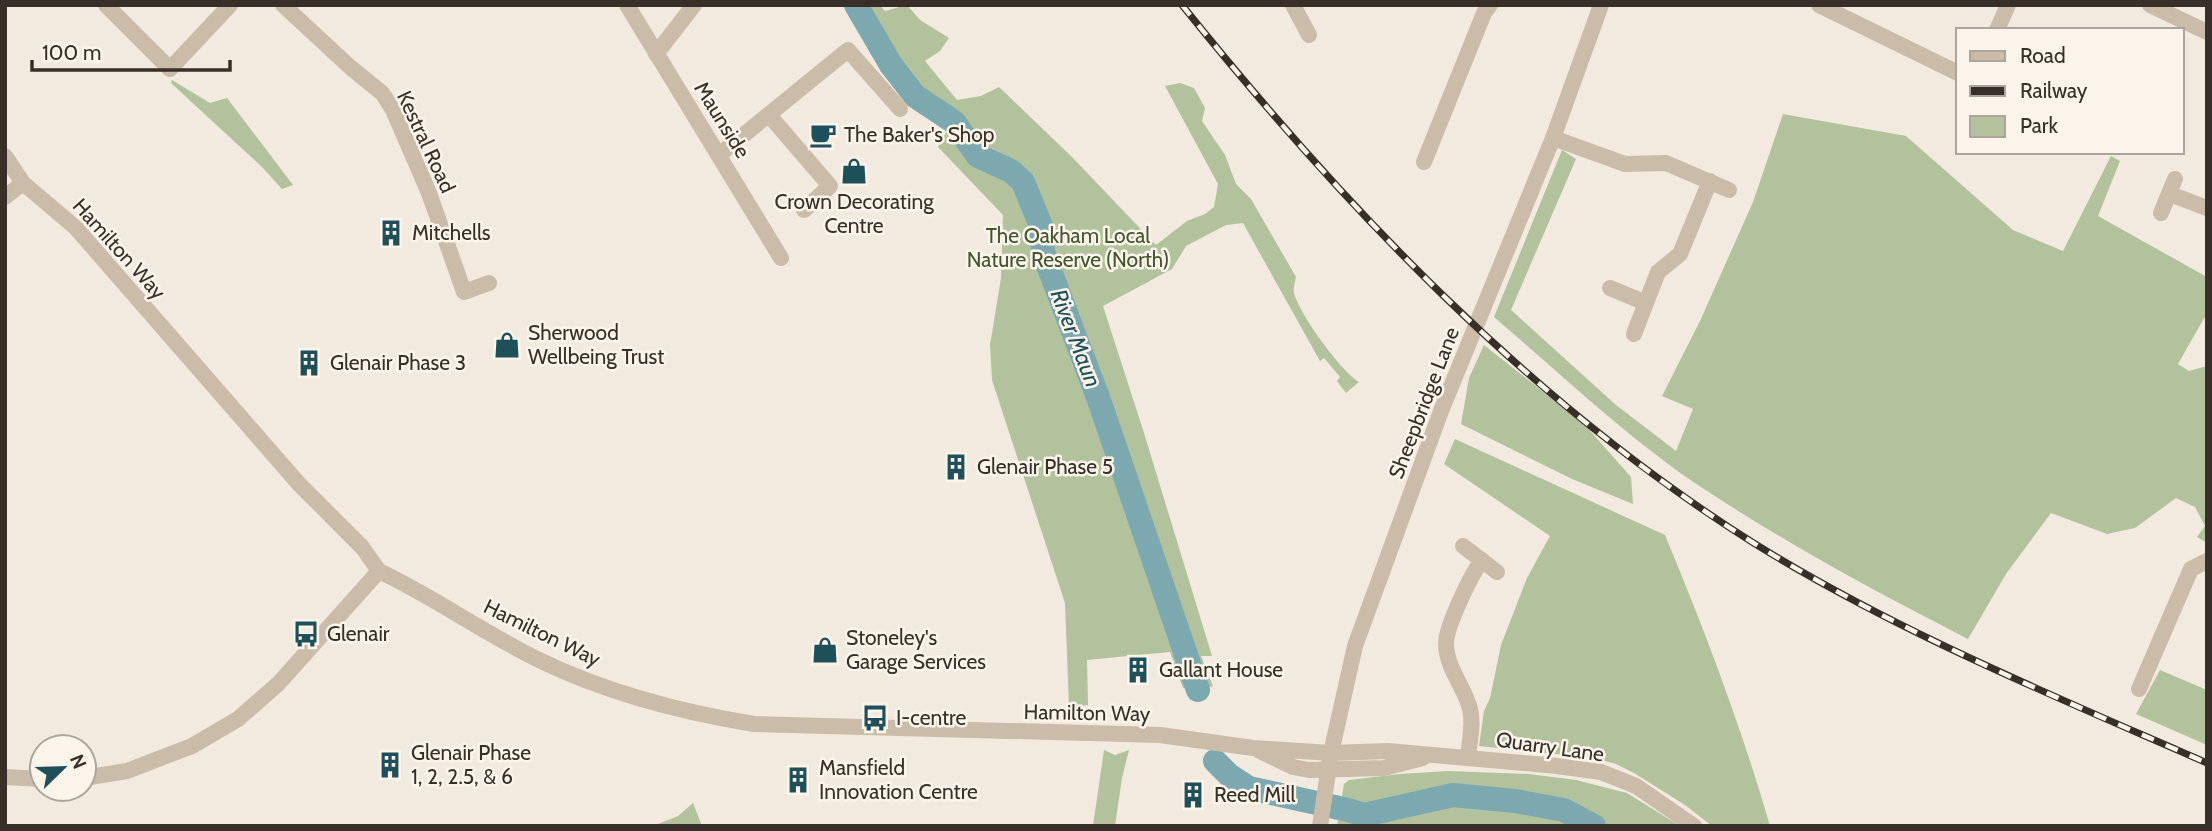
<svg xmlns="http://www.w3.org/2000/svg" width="2212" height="831" viewBox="0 0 2212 831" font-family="Cabin,sans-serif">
<rect width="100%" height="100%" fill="#f2eade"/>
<!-- green -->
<g fill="#b2c29d">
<path d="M 845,5 L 880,5 L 885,11 L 907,5 L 920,20 L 949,38 L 940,51 L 925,61 L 957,100 L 981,96 L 999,87 L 1072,157 L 1156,245 L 1187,221 L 1205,214 L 1214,207 L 1218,184 L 1165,86 L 1180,83 L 1194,88 L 1205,108 L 1202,121 L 1225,155 L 1236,184 L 1251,199 L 1296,277 C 1295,282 1293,288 1294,293 C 1300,315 1340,370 1359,382 L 1346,393 L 1337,381 L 1340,377 L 1324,358 L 1320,361 L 1243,223 L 1226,225 L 1186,246 L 1172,269 L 1103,306 L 1144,433 L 1212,656 L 1201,656 L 1213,686 L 1198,690 L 1183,688 L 1170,652 L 1087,660 L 1088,705 L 1069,707 L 1065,603 L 992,380 L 990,345 L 1001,278 L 1003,215 L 938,147 L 947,131 L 934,119 L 925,116 L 888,75 Z"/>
<path d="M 172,80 L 210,103 L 227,98 L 293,185 L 282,189 L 262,167 L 171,83 Z"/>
<path d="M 1783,114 L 1906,136 L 2013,230 L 2063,251 L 2111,156 L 2120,161 L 2098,216 L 2207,277 L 2207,313 L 2178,364 L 2189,371 L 2207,366 L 2207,543 L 2197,537 L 2205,526 L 2195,507 L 2176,498 L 2135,528 L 2107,534 L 2051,513 L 2006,574 L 1968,639 C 1878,593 1789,545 1704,489 C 1631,441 1561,374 1494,317 L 1562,150 L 1576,159 L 1511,310 L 1616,405 L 1676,451 L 1693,409 L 1662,396 L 1700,321 L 1753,202 Z"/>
<path d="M 1484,345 L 1584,424 L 1631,477 L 1633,504 L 1572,479 L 1461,424 L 1469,378 Z"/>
<path d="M 1455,439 L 1665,535 C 1705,631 1741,726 1770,826 L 1712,826 L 1685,805 L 1634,773 L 1616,764 L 1594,758 L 1479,746 L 1484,711 L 1490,698 L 1501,645 L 1527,578 L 1550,536 L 1444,464 Z"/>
<path d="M 2160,670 L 2207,690 L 2207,745 L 2136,714 Z"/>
<path d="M 1104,750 L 1115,755 L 1129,750 L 1122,778 L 1115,826 L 1093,826 Z"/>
<path d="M 1448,771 L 1529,774 L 1576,780 L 1627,793 L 1680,826 L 1337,826 L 1344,784 L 1349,780 L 1400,774 Z"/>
<path d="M 693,803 L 702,826 L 653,826 L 678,816 Z"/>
</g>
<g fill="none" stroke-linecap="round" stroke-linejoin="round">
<!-- river -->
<g stroke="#7ca9b0" stroke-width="24">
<path d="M 856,5 L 891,65 L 915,96 L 954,122 L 978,156 L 1011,171 L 1023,182 L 1041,226 L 1043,252 L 1099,400 L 1198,690"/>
<path d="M 1215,761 L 1229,775 L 1249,788 L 1348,810 L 1364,815 L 1453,795 L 1515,801 L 1564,810 L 1594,826"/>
</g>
<!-- minor -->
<g stroke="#cbbca9" stroke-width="16">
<path d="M 106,5 L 170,69 L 230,5"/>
<path d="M 283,5 L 350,67 L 382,93 L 393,110 L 429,193 L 464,292 L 489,283"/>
<path d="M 627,5 L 781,258"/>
<path d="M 1293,5 L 1309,35"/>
<path d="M 1819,5 L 1958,73"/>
<path d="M 2150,5 L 2207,32"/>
<path d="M 1997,30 L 2008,5"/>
<path d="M 656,54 L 694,5"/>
<path d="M 769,115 L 830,186 L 804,210"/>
<path d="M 1553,138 L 1625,164 L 1666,163 L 1729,190"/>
<path d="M 719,155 L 848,50 L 900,109"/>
<path d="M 5,156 L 23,183 L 76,228 L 299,484 L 362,547 L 379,571 C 434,597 484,633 539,660 C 607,693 680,712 754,724 L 1160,735 L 1253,748 L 1331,753 L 1388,751 L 1557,766 L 1601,772 L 1636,786 L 1694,826"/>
<path d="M 1424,162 L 1484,13 L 1490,5"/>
<path d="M 2170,194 L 2207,208"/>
<path d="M 5,197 L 23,183"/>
<path d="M 2161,213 L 2175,179"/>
<path d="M 1610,288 L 1646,303"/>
<path d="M 1634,334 L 1658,272 L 1680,254 L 1710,181"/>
<path d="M 1463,546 L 1497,572"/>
<path d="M 2139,689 L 2191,569 L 2207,561"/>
<path d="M 1258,750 L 1293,767 L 1309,770 L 1384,768 L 1423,758"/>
<path d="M 1468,758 C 1469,742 1474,725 1470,709 C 1465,688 1446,667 1446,644 C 1446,626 1471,575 1482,560"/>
<path d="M 5,777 L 42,779"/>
<path d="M 84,778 L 127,771 L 192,746 L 238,719 L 278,684 L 379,571"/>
<path d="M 1320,826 L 1331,753 L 1355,646 L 1441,411 L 1553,138 L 1601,5"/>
</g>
<!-- rail casing -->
<g stroke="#382f29" stroke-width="7">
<path id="rail" d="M 1182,5 C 1345,208 1530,402 1752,542 C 1895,631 2052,695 2207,763"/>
</g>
<!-- rail -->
<use href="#rail" stroke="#faf4ea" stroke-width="4.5" stroke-dasharray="13" stroke-linecap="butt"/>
</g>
<!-- icons -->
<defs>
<g id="cafe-bare" transform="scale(2.1)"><path d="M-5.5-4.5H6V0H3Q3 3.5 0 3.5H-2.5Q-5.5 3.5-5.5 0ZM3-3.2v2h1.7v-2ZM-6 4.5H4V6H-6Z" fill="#1e505a" stroke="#faf4ea" stroke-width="2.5" paint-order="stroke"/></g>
<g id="shop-bare" transform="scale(2.1)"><path d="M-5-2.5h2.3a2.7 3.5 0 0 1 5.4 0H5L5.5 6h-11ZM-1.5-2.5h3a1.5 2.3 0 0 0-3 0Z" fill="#1e505a" stroke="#faf4ea" stroke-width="2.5" paint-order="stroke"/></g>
<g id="building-bare" transform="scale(2.1)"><path d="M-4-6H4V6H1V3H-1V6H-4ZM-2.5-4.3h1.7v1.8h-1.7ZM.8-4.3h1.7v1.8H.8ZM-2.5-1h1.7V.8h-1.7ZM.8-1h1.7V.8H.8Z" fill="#1e505a" stroke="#faf4ea" stroke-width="2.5" paint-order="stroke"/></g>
<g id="bus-bare" transform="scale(2.1)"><path d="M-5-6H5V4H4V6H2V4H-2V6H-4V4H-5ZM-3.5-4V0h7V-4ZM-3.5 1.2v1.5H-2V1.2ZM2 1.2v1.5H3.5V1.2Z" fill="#1e505a" stroke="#faf4ea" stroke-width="2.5" paint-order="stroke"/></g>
</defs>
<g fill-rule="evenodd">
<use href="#cafe-bare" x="823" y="135"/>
<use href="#shop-bare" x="854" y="171"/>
<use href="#building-bare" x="391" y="233"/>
<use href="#shop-bare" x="507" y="345"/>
<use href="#building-bare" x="309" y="363"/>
<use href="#building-bare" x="956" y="467"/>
<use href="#bus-bare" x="306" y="634"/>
<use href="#shop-bare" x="825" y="650"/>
<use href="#building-bare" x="1138" y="670"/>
<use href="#bus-bare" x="875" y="718"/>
<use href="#building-bare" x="390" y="765"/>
<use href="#building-bare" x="798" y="780"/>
<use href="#building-bare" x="1193" y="795"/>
</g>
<g text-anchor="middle" stroke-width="5" stroke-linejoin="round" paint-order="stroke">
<!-- street labels -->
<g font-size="21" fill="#382f29" stroke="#faf4ea">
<text transform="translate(722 120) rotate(58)" y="7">Maunside</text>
<text transform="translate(426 142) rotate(65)" y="7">Kestral Road</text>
<text transform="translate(119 249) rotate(48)" y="7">Hamilton Way</text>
<text transform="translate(1424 403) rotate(-69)" y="7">Sheepbridge Lane</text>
<text transform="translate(542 633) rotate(26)" y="7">Hamilton Way</text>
<text transform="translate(1087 713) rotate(1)" y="7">Hamilton Way</text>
<text transform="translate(1550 747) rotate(8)" y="7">Quarry Lane</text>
</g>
<!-- poi labels -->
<g font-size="21" fill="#382f29" stroke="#faf4ea" text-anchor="start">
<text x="844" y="142">The Baker's Shop</text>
<text x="854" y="209" text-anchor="middle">Crown Decorating<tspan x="854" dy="24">Centre</tspan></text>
<text x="412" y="240">Mitchells</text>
<text x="528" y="340">Sherwood<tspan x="528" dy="24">Wellbeing Trust</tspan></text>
<text x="330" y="370">Glenair Phase 3</text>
<text x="977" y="474">Glenair Phase 5</text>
<text x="327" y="641">Glenair</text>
<text x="846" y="645">Stoneley's<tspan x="846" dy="24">Garage Services</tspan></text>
<text x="1159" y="677">Gallant House</text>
<text x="896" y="725">I-centre</text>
<text x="411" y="760">Glenair Phase<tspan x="411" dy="24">1, 2, 2.5, &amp; 6</tspan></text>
<text x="819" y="775">Mansfield<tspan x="819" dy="24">Innovation Centre</tspan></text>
<text x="1214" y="802">Reed Mill</text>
</g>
<!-- park labels -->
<g font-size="21" fill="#43562d" stroke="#faf4ea">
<text x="1068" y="243">The Oakham Local<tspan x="1068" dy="24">Nature Reserve (North)</tspan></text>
</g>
<!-- water labels -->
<g font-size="23" font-style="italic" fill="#1e505a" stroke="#faf4ea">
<text transform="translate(1076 338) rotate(69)" y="8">River Maun</text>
</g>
</g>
<!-- border -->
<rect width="2212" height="831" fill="none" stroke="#382f29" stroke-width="14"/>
<!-- legend -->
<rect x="1956" y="28" width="228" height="126" fill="#faf4ea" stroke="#aca59d" stroke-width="2"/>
<rect x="1970" y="51" width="35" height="10" fill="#cbbca9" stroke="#aca59d" stroke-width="2"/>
<text x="2020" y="63" font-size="21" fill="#382f29">Road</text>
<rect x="1970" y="86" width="35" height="10" fill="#382f29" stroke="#aca59d" stroke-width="2"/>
<text x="2020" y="98" font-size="21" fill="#382f29">Railway</text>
<rect x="1970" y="116" width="35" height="21" fill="#b2c29d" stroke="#aca59d" stroke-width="2"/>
<text x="2020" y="133" font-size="21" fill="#382f29">Park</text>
<!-- north arrow -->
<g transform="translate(63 768) rotate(67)"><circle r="33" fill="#faf4ea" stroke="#aca59d" stroke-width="2"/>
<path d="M0-5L12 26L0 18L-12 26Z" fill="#1e505a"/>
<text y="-10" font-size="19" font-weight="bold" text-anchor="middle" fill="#382f29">N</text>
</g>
<!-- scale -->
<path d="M32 60v10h198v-10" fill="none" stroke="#382f29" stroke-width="3.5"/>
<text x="42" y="60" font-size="21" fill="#382f29" stroke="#faf4ea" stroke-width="5" paint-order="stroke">100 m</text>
</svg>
